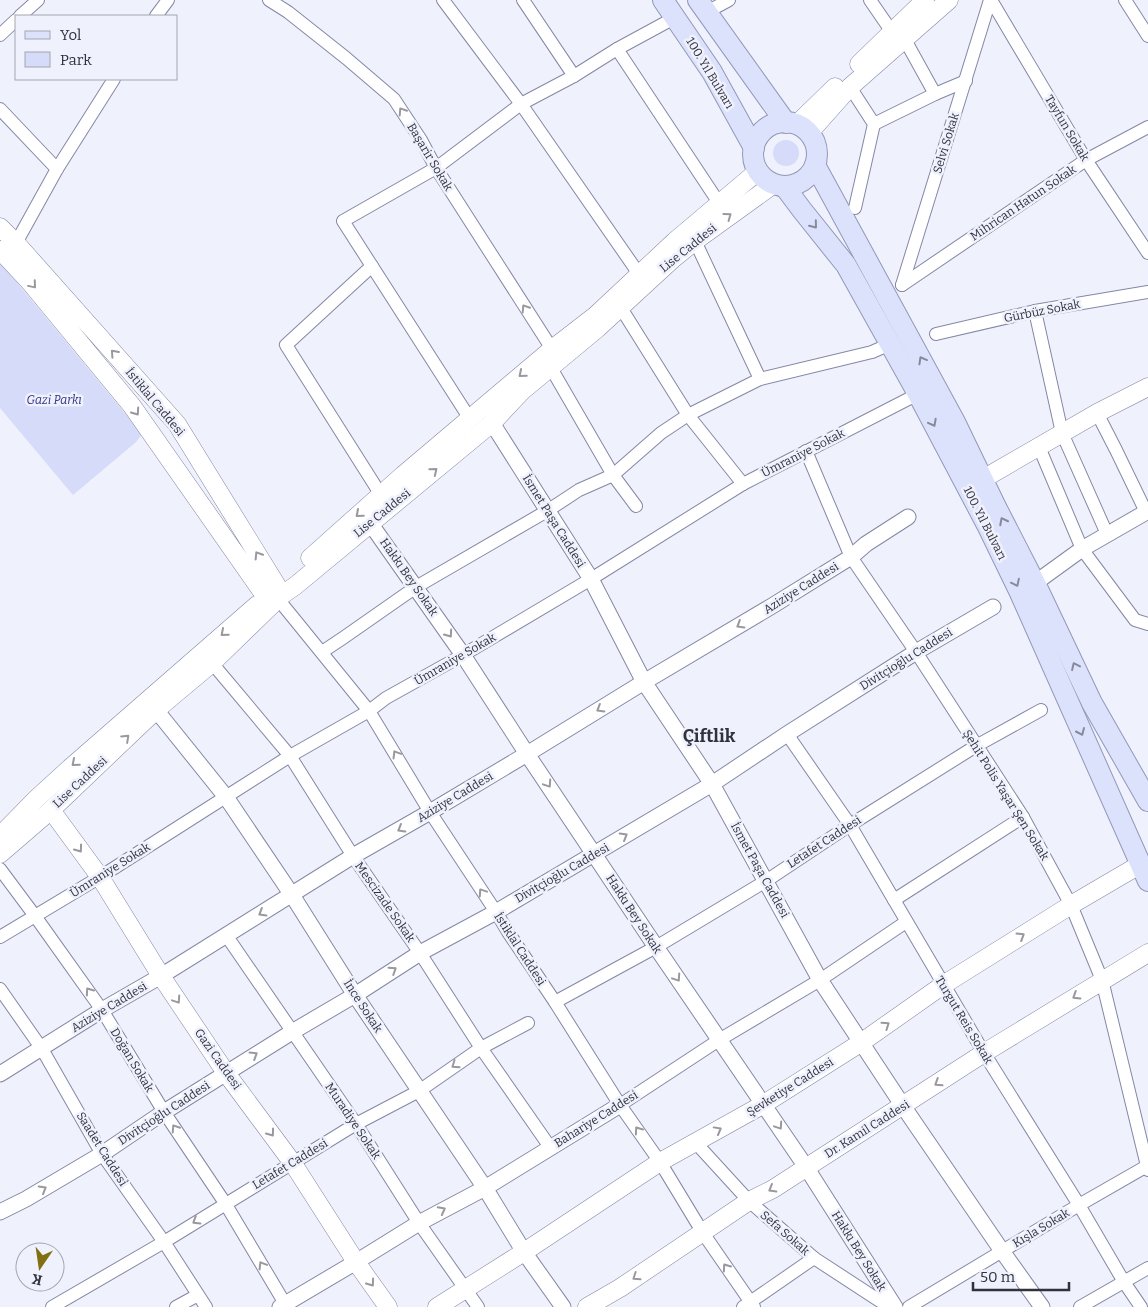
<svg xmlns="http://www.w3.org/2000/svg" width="1148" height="1307" viewBox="0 0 1148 1307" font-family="Bitter,serif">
<rect width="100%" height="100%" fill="#eff1fd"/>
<!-- green -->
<g fill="#d5dbf8">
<circle cx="786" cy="153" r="13"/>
<path d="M 0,262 L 142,434 L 136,442 L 73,495 L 0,408 Z"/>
</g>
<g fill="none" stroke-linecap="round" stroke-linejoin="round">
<!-- minor casing -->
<g stroke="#8488a4" stroke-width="14">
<g id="minor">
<path d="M 269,0 L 288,12 L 346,58 L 394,99 L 421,140 L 436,168 L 552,349 L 551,368 L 613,475 L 636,506"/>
<path d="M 443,0 L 521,104 L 639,274"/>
<path d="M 523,0 L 574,76"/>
<path d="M 870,0 L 892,32"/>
<path d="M 991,0 L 1086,160 L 1148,253"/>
<path d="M 1125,0 L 1148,36"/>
<path d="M 707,12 L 729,0"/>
<path d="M 20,16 L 38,0"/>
<path d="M 156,16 L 168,0"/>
<path d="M 0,35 L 16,20"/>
<path d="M 904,38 L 935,94 L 966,81"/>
<path d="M 617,49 L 719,203"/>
<path d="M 850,87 L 874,124 L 855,208"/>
<path d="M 0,109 L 57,169"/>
<path d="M 874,124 L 935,94"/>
<path d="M 695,241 L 760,379"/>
<path d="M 16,243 L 57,169 L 114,79"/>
<path d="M 372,266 L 286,345 L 381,495"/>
<path d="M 902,285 L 990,0"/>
<path d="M 902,285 L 1086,160 L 1148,127"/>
<path d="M 621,308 L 688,415 L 743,484"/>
<path d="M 1035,311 L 1062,433 L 1107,534"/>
<path d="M 936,334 L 1035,311 L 1148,292"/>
<path d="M 1097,413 L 1116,450 L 1146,512"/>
<path d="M 470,419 L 343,221 L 436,168 L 521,104 L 574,76 L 617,49 L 676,17"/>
<path d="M 1039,447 L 1082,549 L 1135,620 L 1148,624"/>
<path d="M 806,451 L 851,557 L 916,652 L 1023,817 L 1071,905 L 1102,980 L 1148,1170"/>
<path d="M 278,599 L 369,711 L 430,812 L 496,912 L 508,932 L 555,1002 L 620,1105 L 660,1162 L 703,1233 L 754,1307"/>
<path d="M 322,652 L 343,638 L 416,587 L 547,511 L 579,490 L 613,475 L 661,433 L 688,415 L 760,379 L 872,352 L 890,344"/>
<path d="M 212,663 L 290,756 L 353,856 L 420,953 L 481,1048 L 550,1147"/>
<path d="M 787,734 L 850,825 L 984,1053 L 1079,1205 L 1124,1282 L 1141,1307"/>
<path d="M 0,869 L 35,916 L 102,1010 L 164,1112 L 225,1203 L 287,1307"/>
<path d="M 894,900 L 1023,817"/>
<path d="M 226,935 L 356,1124 L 419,1223 L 478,1307"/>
<path d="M 0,937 L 100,877 L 290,756 L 369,711 L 386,698 L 463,655 L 591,579 L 743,484 L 918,394"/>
<path d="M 0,989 L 42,1049 L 102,1154 L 164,1242 L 206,1307"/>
<path d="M 555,1002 L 656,947 L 766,881 L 850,825 L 976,746 L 1041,710"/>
<path d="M 620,1105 L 719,1040 L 820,980 L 906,922"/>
<path d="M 695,1142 L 749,1201 L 814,1258 L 889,1307"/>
<path d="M 52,1307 L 164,1242 L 356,1124 L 419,1091 L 481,1048 L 528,1023"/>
<path d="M 176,1307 L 198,1295"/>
<path d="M 743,1307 L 814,1258"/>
<path d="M 909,1307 L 1079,1205 L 1147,1166"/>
<path d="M 1080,1307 L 1148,1268"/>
</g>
</g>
<!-- tertiary casing -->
<g stroke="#8488a4" stroke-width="17">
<g id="tertiary">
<path d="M 492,423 L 591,579 L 644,682 L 712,784 L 820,980 L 903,1106 L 1002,1251 L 1042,1307"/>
<path d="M 370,523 L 463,655 L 527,754 L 656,947 L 806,1167 L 895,1307"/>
<path d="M 1035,583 L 1082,549 L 1148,511"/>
<path d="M 156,710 L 226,797 L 292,895 L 355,995 L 485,1188 L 524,1252 L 563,1307"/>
<path d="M 0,1074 L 102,1010 L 161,976 L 353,856 L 430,812 L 527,754 L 644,682 L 772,606 L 851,557 L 866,544 L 908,517"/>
<path d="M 0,1212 L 26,1199 L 102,1154 L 164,1112 L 292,1032 L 355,995 L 420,953 L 496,912 L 712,784 L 787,734 L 916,652 L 993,607"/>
<path d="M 280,1307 L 356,1262 L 419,1223 L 485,1188 L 620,1105"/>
</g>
</g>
<!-- secondary casing -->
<g stroke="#8488a4" stroke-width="19">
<g id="secondary">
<path d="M 859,64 L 925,0"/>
<path d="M 796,125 L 835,87"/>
<path d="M 809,133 L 850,87 L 949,0"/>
<path d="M 0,227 L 16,243 L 177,424 L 277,586 L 278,599 L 267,596 L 263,593 L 132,406 L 29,281 L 0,250"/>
<path d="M 983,479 L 1097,413 L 1148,387"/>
<path d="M 310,558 L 403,475 L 552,349 L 596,315 L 675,241 L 758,171"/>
<path d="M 51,810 L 100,877 L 161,976 L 226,1073 L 292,1162 L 356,1262 L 388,1307"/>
<path d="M 0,836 L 35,800 L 70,768 L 257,605"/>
<path d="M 0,854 L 51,810 L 156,710 L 212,663 L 282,595 L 295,586 L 492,423 L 522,391 L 598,328 L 674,258 L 695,241 L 774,184"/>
<path d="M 437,1307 L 524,1252 L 660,1162 L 764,1104 L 862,1042 L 943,985 L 1071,905 L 1141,864"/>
<path d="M 587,1307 L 620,1288 L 749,1201 L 773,1189 L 984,1053 L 1148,953"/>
</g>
</g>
<!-- primary casing -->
<g stroke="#9297b8" stroke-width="22">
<g id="primary">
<path d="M 663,0 L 712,72 L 754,148"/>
<path d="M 698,0 L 786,123"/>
<circle cx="785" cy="154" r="32"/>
<path d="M 815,165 L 955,422 L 996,507 L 1035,583 L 1092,703 L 1148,801"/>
<path d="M 784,186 L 802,210 L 846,265 L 918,394 L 987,525 L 1020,593 L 1148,881"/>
</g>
</g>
<!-- minor -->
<use href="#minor" stroke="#fff" stroke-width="12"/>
<!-- tertiary -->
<use href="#tertiary" stroke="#fff" stroke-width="15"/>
<!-- secondary -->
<use href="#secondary" stroke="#fff" stroke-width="18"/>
<!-- primary -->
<use href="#primary" stroke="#dde2fc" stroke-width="20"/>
</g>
<!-- one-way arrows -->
<defs><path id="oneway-chevron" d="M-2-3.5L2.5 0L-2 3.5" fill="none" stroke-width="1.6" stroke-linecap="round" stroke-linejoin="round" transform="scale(1.25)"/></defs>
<g stroke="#98989e">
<use href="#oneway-chevron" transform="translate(402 111) rotate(-123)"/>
<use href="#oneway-chevron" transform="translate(728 216) rotate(-36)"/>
<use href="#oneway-chevron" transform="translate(33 285) rotate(50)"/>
<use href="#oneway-chevron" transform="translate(525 308) rotate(-123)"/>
<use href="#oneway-chevron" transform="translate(114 353) rotate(-132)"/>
<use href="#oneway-chevron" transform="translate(522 374) rotate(140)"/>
<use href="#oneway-chevron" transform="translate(136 412) rotate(55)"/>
<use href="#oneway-chevron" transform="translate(434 471) rotate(-39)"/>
<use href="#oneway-chevron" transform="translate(359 514) rotate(139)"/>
<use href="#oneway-chevron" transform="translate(258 555) rotate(-122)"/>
<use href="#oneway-chevron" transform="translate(740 625) rotate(149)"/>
<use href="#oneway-chevron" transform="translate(224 633) rotate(139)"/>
<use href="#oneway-chevron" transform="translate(449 634) rotate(55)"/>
<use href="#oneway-chevron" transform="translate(600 709) rotate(149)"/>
<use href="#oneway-chevron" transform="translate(126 738) rotate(-43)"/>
<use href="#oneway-chevron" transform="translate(396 754) rotate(-121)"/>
<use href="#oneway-chevron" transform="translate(75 763) rotate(139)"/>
<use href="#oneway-chevron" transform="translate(548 784) rotate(56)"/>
<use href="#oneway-chevron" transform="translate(401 829) rotate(150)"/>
<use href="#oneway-chevron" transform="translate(624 836) rotate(-30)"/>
<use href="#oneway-chevron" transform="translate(79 849) rotate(54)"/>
<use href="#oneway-chevron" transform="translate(482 892) rotate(-124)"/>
<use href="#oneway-chevron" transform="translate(262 913) rotate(149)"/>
<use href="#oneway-chevron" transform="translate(1021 936) rotate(-32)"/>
<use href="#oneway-chevron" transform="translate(393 970) rotate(-33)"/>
<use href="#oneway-chevron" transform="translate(677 978) rotate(56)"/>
<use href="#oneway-chevron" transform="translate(89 991) rotate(-125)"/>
<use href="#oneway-chevron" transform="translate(1076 996) rotate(148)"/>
<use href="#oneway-chevron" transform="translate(177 1000) rotate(56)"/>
<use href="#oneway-chevron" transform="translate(886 1025) rotate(-35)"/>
<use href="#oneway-chevron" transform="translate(254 1055) rotate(-32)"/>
<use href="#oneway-chevron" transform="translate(455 1065) rotate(145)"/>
<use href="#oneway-chevron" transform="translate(938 1083) rotate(147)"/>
<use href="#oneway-chevron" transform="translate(779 1126) rotate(56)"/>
<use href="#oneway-chevron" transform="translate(175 1128) rotate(-123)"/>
<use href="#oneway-chevron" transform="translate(638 1130) rotate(-125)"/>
<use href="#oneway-chevron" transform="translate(718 1130) rotate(-29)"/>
<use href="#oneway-chevron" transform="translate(271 1133) rotate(54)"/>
<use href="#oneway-chevron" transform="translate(43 1189) rotate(-30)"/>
<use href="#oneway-chevron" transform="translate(772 1189) rotate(150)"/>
<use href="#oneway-chevron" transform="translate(442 1210) rotate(-28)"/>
<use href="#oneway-chevron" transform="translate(196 1221) rotate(148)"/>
<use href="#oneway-chevron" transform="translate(262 1265) rotate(-121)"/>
<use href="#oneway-chevron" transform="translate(726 1267) rotate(-125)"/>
<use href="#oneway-chevron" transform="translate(636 1277) rotate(146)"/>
<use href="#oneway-chevron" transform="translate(371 1283) rotate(54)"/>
</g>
<g stroke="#868a9c">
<use href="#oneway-chevron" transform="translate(814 225) rotate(51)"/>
<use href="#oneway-chevron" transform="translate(922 360) rotate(-119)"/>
<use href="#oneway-chevron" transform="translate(933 423) rotate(62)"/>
<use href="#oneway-chevron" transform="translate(1003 521) rotate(-117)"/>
<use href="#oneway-chevron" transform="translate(1016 583) rotate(64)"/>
<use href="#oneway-chevron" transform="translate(1075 666) rotate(-115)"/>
<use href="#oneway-chevron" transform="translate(1081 732) rotate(66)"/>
</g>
<g text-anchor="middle" stroke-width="5" stroke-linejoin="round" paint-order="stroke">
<!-- street labels -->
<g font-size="12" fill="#30323d" stroke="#eff1fd">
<text transform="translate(710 73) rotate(59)" y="4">100. Yıl Bulvarı</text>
<text transform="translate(1067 128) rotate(59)" y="4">Tayfun Sokak</text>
<text transform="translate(946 143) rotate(-73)" y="4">Selvi Sokak</text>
<text transform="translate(430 157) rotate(59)" y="4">Başarir Sokak</text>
<text transform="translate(1023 203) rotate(-34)" y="4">Mihrican Hatun Sokak</text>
<text transform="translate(688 248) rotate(-39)" y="4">Lise Caddesi</text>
<text transform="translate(1042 311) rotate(-11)" y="4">Gürbüz Sokak</text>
<text transform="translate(155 402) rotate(50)" y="4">İstiklal Caddesi</text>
<text transform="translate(803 453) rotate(-27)" y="4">Ümraniye Sokak</text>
<text transform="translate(382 513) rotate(-39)" y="4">Lise Caddesi</text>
<text transform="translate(554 521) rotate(58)" y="4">İsmet Paşa Caddesi</text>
<text transform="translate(985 523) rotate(63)" y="4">100. Yıl Bulvarı</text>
<text transform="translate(409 577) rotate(55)" y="4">Hakkı Bey Sokak</text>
<text transform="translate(801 588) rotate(-32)" y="4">Aziziye Caddesi</text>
<text transform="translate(455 659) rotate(-30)" y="4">Ümraniye Sokak</text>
<text transform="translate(906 659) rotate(-32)" y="4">Divitçioğlu Caddesi</text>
<text transform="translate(80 782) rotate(-43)" y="4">Lise Caddesi</text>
<text transform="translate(1006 795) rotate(58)" y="4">Şehit Polis Yaşar Şen Sokak</text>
<text transform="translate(455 797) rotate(-31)" y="4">Aziziye Caddesi</text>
<text transform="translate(824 842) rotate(-33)" y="4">Letafet Caddesi</text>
<text transform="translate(110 870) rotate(-32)" y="4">Ümraniye Sokak</text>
<text transform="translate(760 870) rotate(61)" y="4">İsmet Paşa Caddesi</text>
<text transform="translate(562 873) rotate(-30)" y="4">Divitçioğlu Caddesi</text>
<text transform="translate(385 902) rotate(55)" y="4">Mescizade Sokak</text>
<text transform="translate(634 914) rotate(57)" y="4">Hakkı Bey Sokak</text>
<text transform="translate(520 949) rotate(57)" y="4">İstiklal Caddesi</text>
<text transform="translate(363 1006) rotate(57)" y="4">İnce Sokak</text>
<text transform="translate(109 1007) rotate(-31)" y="4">Aziziye Caddesi</text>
<text transform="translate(964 1020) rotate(59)" y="4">Turgut Reis Sokak</text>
<text transform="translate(218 1059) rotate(55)" y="4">Gazi Caddesi</text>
<text transform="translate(132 1060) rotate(59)" y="4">Doğan Sokak</text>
<text transform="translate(790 1087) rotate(-32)" y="4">Şevketiye Caddesi</text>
<text transform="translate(164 1113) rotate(-33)" y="4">Divitçioğlu Caddesi</text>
<text transform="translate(596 1119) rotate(-32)" y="4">Bahariye Caddesi</text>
<text transform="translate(353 1121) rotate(56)" y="4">Muradiye Sokak</text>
<text transform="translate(867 1129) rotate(-32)" y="4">Dr. Kamil Caddesi</text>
<text transform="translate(102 1149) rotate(58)" y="4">Saadet Caddesi</text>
<text transform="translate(290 1164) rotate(-31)" y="4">Letafet Caddesi</text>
<text transform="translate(1041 1228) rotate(-31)" y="4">Kışla Sokak</text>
<text transform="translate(785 1233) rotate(41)" y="4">Sefa Sokak</text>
<text transform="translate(859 1251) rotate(58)" y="4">Hakkı Bey Sokak</text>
</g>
<!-- park labels -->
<g font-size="12" font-style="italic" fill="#333289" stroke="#eff1fd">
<text x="54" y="404">Gazi Parkı</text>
</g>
<!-- district labels -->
<g font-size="18" font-weight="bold" fill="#30323d" stroke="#eff1fd">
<text x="709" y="742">Çiftlik</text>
</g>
</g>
<!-- legend -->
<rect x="15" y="15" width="162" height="65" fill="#eff1fd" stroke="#a3a5b0"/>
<rect x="25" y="31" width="25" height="8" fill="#dde2fc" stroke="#a3a5b0"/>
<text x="60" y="40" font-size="15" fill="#30323d">Yol</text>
<rect x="25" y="52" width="25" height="15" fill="#d5dbf8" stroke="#a3a5b0"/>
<text x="60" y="65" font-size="15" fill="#30323d">Park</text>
<!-- north arrow -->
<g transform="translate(40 1267) rotate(193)"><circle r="24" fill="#eff1fd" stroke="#a3a5b0"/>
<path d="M0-4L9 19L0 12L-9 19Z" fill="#827010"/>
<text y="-8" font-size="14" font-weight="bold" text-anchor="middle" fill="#30323d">K</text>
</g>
<!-- scale -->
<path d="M973 1282v8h96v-8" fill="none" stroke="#30323d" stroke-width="2.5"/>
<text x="980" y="1282" font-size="15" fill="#30323d" stroke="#eff1fd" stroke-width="4" paint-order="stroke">50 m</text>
</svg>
